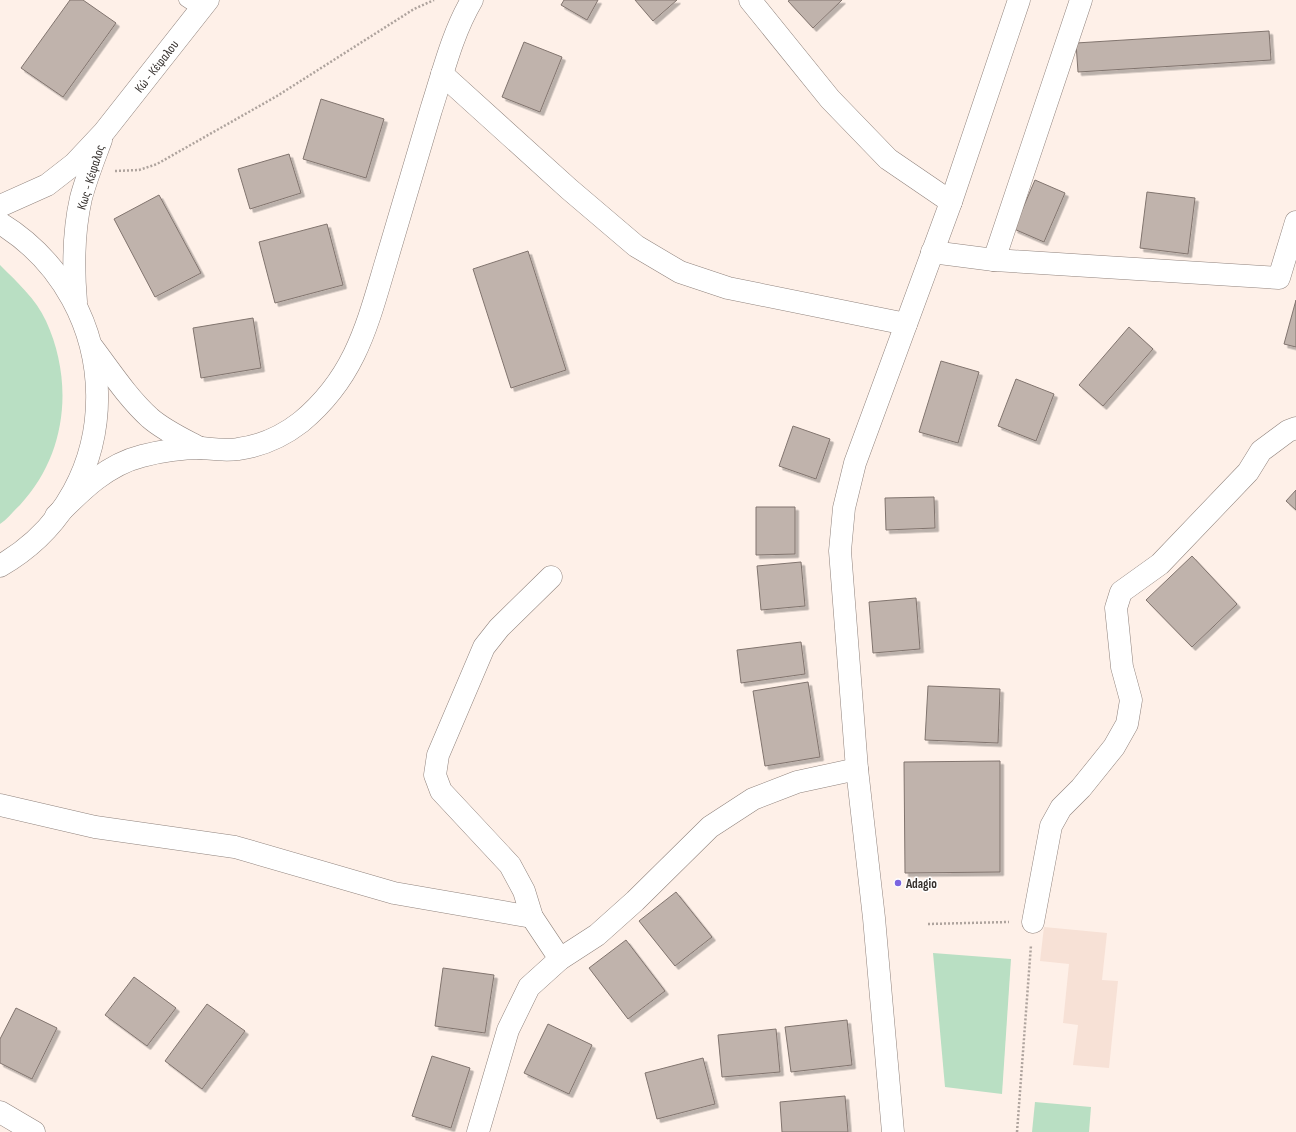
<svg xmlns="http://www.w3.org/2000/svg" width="1296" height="1132" viewBox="0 0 1296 1132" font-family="'Sofia Sans Condensed',sans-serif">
<defs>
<filter id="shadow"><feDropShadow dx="3.5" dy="3.5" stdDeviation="0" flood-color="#0004"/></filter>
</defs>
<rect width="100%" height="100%" fill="#fef0e8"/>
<!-- built -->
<path fill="#f7e1d6" d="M 1044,927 L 1107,933 L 1102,980 L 1118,981 L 1109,1068 L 1073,1065 L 1078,1025 L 1063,1023 L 1069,964 L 1040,961 Z"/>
<!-- green -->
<g fill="#b9dfc3">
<path d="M 0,265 C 17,282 36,299 46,321 C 74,382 67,455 20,505 C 13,511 8,519 0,524 Z"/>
<path d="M 933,953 L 1011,959 L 1002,1094 L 945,1087 Z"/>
<path d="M 1035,1102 L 1091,1107 L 1089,1132 L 1032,1132 Z"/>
</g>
<!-- building -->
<g fill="#c0b3ac" stroke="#81746e" filter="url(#shadow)">
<path d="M 70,0 L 83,0 L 116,23 L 63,97 L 21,68 Z"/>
<path d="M 564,0 L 598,0 L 587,20 L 561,5 Z"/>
<path d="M 635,0 L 677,0 L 653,21 Z"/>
<path d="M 790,0 L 842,0 L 813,28 L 788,1 Z"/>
<path d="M 1269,31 L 1271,60 L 1078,72 L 1076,43 Z"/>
<path d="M 524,42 L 562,57 L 540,112 L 502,97 Z"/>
<path d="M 321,99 L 384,119 L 366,178 L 303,159 Z"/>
<path d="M 289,154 L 301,193 L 250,209 L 238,169 Z"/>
<path d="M 1035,180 L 1065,193 L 1044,242 L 1014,229 Z"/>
<path d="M 1147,192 L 1195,198 L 1188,254 L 1140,248 Z"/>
<path d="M 159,195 L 201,273 L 155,297 L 114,219 Z"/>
<path d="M 327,224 L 343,285 L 275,303 L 259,242 Z"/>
<path d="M 528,251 L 566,370 L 511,388 L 473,269 Z"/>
<path d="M 1296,300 L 1296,347 L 1284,344 Z"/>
<path d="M 253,318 L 261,368 L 201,378 L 193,328 Z"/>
<path d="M 1129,327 L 1153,349 L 1103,406 L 1079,385 Z"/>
<path d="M 941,361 L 979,372 L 958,443 L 919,432 Z"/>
<path d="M 1016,379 L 1054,394 L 1036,441 L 998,426 Z"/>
<path d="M 793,426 L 830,439 L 816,479 L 779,466 Z"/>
<path d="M 1296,490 L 1296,510 L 1286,501 Z"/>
<path d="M 934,497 L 935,528 L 886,530 L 885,498 Z"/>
<path d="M 756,507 L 795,507 L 795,554 L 756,555 Z"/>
<path d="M 1192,556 L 1237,604 L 1192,647 L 1146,600 Z"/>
<path d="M 801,562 L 805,606 L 761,610 L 757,566 Z"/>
<path d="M 916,598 L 920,649 L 873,653 L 869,602 Z"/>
<path d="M 801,642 L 805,674 L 741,683 L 737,650 Z"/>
<path d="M 808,682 L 820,757 L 765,766 L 753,691 Z"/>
<path d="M 928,686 L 1000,689 L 998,743 L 925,740 Z"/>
<path d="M 1000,761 L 1000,872 L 905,873 L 904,762 Z"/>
<path d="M 676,892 L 712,937 L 675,966 L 639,921 Z"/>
<path d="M 626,940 L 665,991 L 628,1019 L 589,968 Z"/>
<path d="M 443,968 L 494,975 L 485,1033 L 435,1026 Z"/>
<path d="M 134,977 L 176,1008 L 147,1046 L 105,1015 Z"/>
<path d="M 207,1004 L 245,1031 L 202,1089 L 165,1061 Z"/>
<path d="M 16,1008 L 57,1028 L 32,1079 L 0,1063 L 0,1039 Z"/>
<path d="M 847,1020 L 852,1065 L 791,1072 L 785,1027 Z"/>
<path d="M 548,1024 L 592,1045 L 569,1094 L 524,1073 Z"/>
<path d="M 776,1029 L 780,1072 L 722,1077 L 718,1035 Z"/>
<path d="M 432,1056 L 470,1068 L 451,1128 L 412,1116 Z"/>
<path d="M 703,1058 L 715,1104 L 657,1119 L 645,1073 Z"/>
<path d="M 845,1096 L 848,1132 L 782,1132 L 780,1102 Z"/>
</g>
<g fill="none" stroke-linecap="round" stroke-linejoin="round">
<!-- lane casing -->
<g stroke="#90837d" stroke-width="13">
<path id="lane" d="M 185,0 L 200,10"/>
</g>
<!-- street casing -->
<g stroke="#90837d" stroke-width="23">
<g id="street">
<path d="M 750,0 L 830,99 L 888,159 L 951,202"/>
<path d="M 442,74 L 569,189 L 636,246 L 680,272 L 728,288 L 906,324"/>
<path d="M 932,252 L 994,260 L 1279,278 L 1296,222"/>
<path d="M 994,260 L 1081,0"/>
<path d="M 551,577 L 499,628 L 484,647 L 438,755 L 435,775 L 441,791 L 510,865 L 524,891 L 532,917 L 560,959"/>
<path d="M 0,805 L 95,827 L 235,847 L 394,893 L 532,917"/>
<path d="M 1033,922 L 1051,826 L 1061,808 L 1081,788 L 1114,747 L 1127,724 L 1131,700 L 1122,667 L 1116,608 L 1121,592 L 1160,564 L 1248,472 L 1261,451 L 1288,431 L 1296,428"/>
<path d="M 0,1112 L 34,1132"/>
<path d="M 478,1132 L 508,1030 L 529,987 L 560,959 L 597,935 L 635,901 L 710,827 L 753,799 L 797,782 L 857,769"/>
</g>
</g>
<!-- secondary casing -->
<g stroke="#90837d" stroke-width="23">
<g id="secondary">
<path d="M 0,206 L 47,185 L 74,164 L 104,132 L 208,0"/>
<path d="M 0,223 C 127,301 132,490 0,566"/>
<path d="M 76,302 C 73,267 73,233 81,198 C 86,179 94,159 101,140"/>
<path d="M 93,348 C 111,372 128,398 150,418 C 165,431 183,439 200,448"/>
<path d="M 56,516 C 81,491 106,465 142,456 C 161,451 182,448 201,448 C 213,449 225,451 238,449 C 261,446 283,436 301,422 C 355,377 367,326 386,262 C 401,212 416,161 431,110 C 443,73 452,34 472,0"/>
<path d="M 893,1132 L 874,918 L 857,769 L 840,551 L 844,508 L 855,463 L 951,202 L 1019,0"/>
</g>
</g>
<!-- path -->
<g stroke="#aea39d" stroke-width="2.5" stroke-dasharray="2 2" stroke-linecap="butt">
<path d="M 115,171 L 139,170 L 157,164 L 277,96 L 414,9 L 434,0"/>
<path d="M 928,924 L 1009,922"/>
<path d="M 1017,1132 L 1031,945"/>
</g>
<!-- lane -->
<use href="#lane" stroke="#fff" stroke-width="12"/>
<!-- street -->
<use href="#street" stroke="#fff" stroke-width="22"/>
<!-- secondary -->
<use href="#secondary" stroke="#fff" stroke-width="22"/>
</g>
<!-- markers -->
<circle fill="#7b65e0" stroke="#fff" stroke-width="1.5" cx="898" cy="883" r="4"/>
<g text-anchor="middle" stroke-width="3" stroke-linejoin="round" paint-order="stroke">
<!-- street labels -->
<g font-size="13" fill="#36312e" stroke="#fff">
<text transform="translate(156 66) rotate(-52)" y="5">Κώ - Κέφαλου</text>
<text transform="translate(90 177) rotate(-73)" y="5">Κως - Κέφαλος</text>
</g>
<!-- poi labels -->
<g font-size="13" font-weight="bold" fill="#36312e" stroke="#fff" text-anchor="start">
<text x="906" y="888">Adagio</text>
</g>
</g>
</svg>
